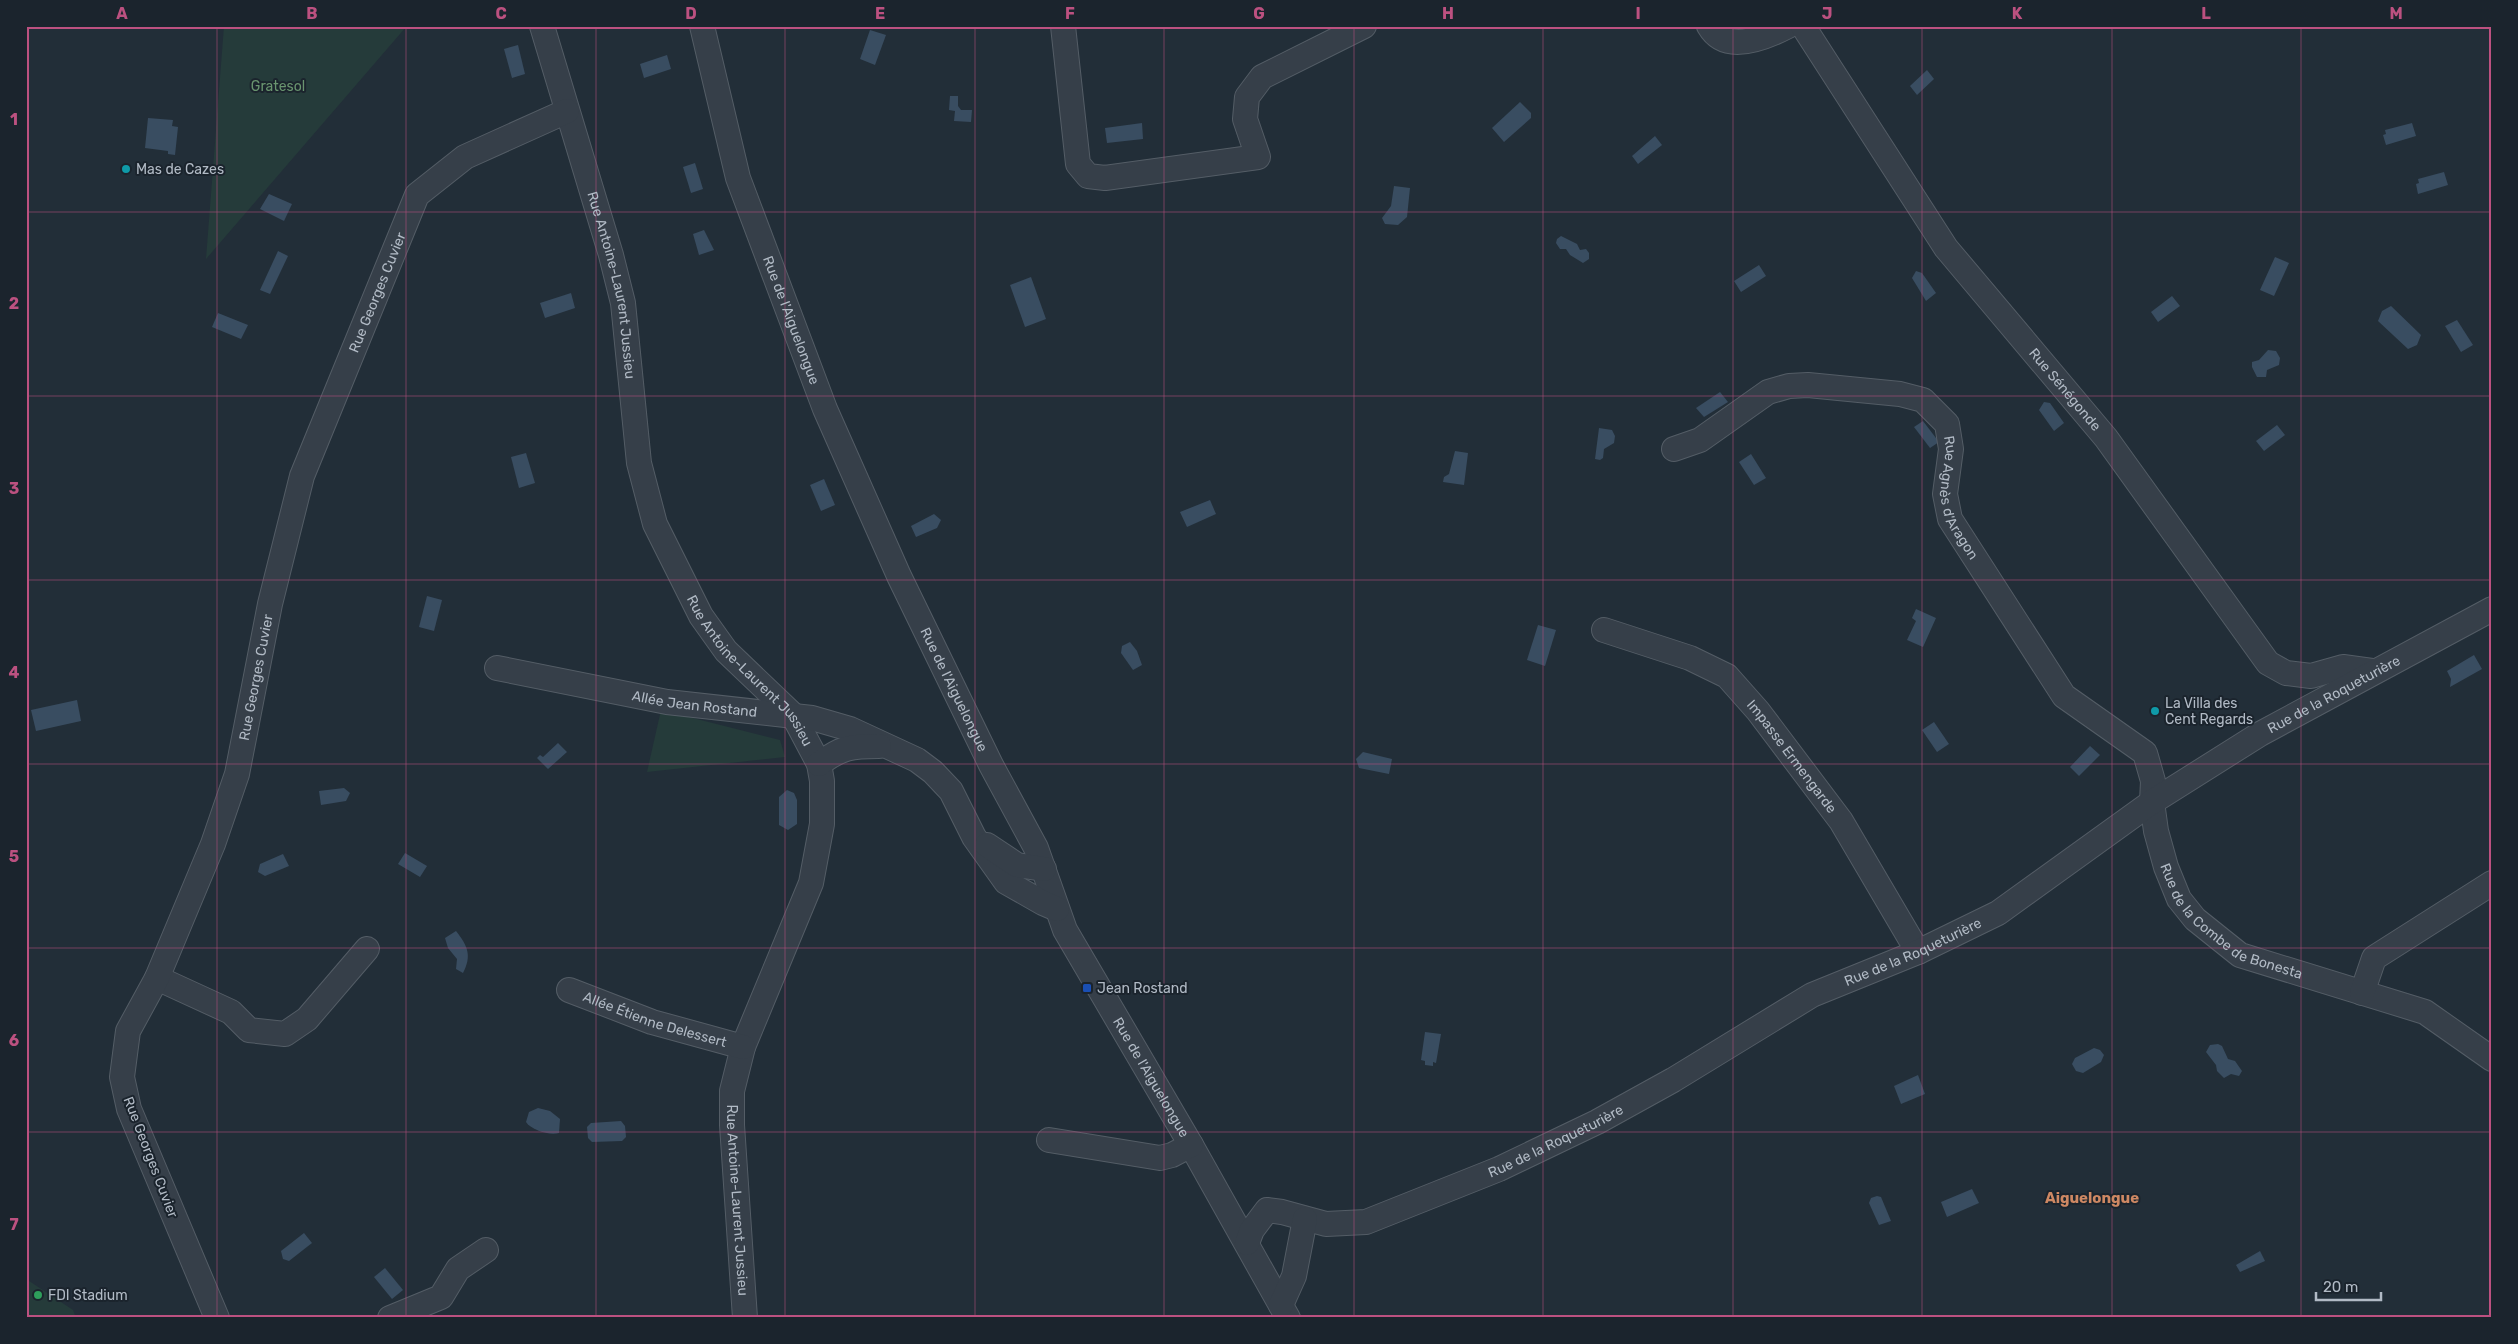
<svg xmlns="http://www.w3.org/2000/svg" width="2518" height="1344" viewBox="0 0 2518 1344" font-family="Rubik,sans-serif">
<rect width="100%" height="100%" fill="#222e38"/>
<!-- green -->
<g fill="#253b3a">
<path d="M 224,26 L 406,27 L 206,259 Z"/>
<path d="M 661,710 L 780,740 L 785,757 L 647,772 Z"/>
<path d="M 26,1279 L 73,1310 L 76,1318 L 26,1318 Z"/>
</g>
<!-- water -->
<g fill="#394d61">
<path d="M 870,30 L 886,35 L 875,65 L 860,59 Z"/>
<path d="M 518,45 L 525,74 L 512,78 L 504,49 Z"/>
<path d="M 667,55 L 671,69 L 644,78 L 640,64 Z"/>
<path d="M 1927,70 L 1934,79 L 1917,95 L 1910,86 Z"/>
<path d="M 950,96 L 958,96 L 958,106 L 961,110 L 972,110 L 971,122 L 954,121 L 955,111 L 949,110 Z"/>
<path d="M 1520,102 L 1531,113 L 1531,118 L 1504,142 L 1492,128 Z"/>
<path d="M 148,118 L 173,120 L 172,126 L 178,127 L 175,155 L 168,154 L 168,151 L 145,148 Z"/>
<path d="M 1142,123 L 1143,139 L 1107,143 L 1105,128 Z"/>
<path d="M 2412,123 L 2416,136 L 2386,145 L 2383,135 L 2386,134 L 2385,130 Z"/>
<path d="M 1655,136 L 1662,145 L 1638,164 L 1632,156 Z"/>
<path d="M 695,163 L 703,189 L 691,193 L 683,167 Z"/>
<path d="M 2444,172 L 2448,185 L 2418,194 L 2416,184 L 2419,183 L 2418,179 Z"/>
<path d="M 1394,186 L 1410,188 L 1407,217 L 1398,225 L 1385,224 L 1382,218 L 1391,206 Z"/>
<path d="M 269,194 L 292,204 L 284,221 L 260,209 Z"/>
<path d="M 704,230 L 714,250 L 699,255 L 693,234 Z"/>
<path d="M 1561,236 L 1577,244 L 1580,250 L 1586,249 L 1589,253 L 1589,259 L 1583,263 L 1570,255 L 1566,249 L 1560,249 L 1556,243 L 1557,239 Z"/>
<path d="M 278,251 L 288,256 L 270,294 L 260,290 Z"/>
<path d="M 2275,257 L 2289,263 L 2274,296 L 2260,290 Z"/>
<path d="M 1759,265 L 1766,276 L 1741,292 L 1734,281 Z"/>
<path d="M 1916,271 L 1922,273 L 1936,293 L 1926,301 L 1912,278 Z"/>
<path d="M 1031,277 L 1046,319 L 1025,327 L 1010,285 Z"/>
<path d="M 571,293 L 575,308 L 545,318 L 540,303 Z"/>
<path d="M 2172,296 L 2180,306 L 2158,322 L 2151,312 Z"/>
<path d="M 2391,306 L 2421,335 L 2417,345 L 2408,349 L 2378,321 L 2382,311 Z"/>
<path d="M 218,313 L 248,325 L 241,339 L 212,327 Z"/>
<path d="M 2457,320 L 2473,345 L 2461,352 L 2445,326 Z"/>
<path d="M 2268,350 L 2276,351 L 2280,358 L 2279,365 L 2267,370 L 2266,377 L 2257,377 L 2252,367 L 2252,362 L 2259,360 Z"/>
<path d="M 1720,392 L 1728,402 L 1704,417 L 1696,408 Z"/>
<path d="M 2044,402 L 2050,403 L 2064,423 L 2054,431 L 2039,410 Z"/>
<path d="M 1923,421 L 1939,442 L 1930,448 L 1914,427 Z"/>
<path d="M 2277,425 L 2285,435 L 2264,451 L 2256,441 Z"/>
<path d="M 1599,428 L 1612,430 L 1615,436 L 1614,443 L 1604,449 L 1603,458 L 1600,460 L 1595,459 Z"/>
<path d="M 1455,451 L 1468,453 L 1464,485 L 1443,482 L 1444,477 L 1449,474 Z"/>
<path d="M 526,453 L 535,483 L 519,488 L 511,457 Z"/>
<path d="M 1751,454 L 1766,478 L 1754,485 L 1739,462 Z"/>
<path d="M 824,479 L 835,505 L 821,511 L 810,485 Z"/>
<path d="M 1210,500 L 1216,514 L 1187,527 L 1180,512 Z"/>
<path d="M 934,514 L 941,520 L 937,528 L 916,537 L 911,526 Z"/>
<path d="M 427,596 L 442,600 L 434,631 L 419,627 Z"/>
<path d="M 1916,609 L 1936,618 L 1923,647 L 1907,640 L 1916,621 L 1912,618 Z"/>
<path d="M 1538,625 L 1556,630 L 1545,666 L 1527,660 Z"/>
<path d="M 1130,642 L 1137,651 L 1142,665 L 1133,670 L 1121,653 L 1122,646 Z"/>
<path d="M 2474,655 L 2482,669 L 2450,687 L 2451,679 L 2447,671 Z"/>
<path d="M 77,700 L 81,721 L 36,731 L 31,710 Z"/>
<path d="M 1934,722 L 1949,744 L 1937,752 L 1922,730 Z"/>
<path d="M 558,743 L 567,752 L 548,769 L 537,758 L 540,755 L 543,757 Z"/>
<path d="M 2090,746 L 2100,755 L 2079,776 L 2070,767 Z"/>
<path d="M 1363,752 L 1392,759 L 1389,774 L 1359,768 L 1356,759 Z"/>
<path d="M 344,788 L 350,793 L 346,801 L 321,805 L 319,791 Z"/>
<path d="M 787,790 L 794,793 L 797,800 L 797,824 L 788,830 L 779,825 L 779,797 Z"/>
<path d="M 405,853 L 427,866 L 420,877 L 398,864 Z"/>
<path d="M 283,854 L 289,866 L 265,876 L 258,872 L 260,864 Z"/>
<path d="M 456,931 C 468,946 472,956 463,973 L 456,969 L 457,959 L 448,948 L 445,938 Z"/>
<path d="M 1425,1032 L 1441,1034 L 1436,1063 L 1433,1062 L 1433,1066 L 1425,1065 L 1425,1061 L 1421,1060 Z"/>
<path d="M 2218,1044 L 2222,1046 L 2228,1059 L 2235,1061 L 2242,1071 L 2239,1076 L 2231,1074 L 2224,1078 L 2217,1071 L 2216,1065 L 2206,1052 L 2210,1045 Z"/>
<path d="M 2094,1048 L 2100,1050 L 2104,1055 L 2101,1062 L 2083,1073 L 2076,1071 L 2072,1064 L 2075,1058 Z"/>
<path d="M 1918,1075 L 1925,1094 L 1901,1104 L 1894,1086 Z"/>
<path d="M 538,1108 L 550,1111 L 560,1119 L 559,1133 C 550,1136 531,1130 526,1122 L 529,1112 Z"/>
<path d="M 621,1121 L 625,1126 L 626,1137 L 622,1141 L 592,1142 L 588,1138 L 587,1127 L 591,1123 Z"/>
<path d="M 1972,1189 L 1979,1203 L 1947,1217 L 1941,1202 Z"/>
<path d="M 1877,1196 L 1881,1197 L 1891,1221 L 1879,1225 L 1869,1203 L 1871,1198 Z"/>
<path d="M 304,1233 L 312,1243 L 289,1261 L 283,1259 L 281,1251 Z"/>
<path d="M 2260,1251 L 2265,1261 L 2240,1272 L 2236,1265 Z"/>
<path d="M 385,1268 L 403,1290 L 392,1299 L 374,1277 Z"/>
</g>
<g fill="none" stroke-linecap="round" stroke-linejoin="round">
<!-- street casing -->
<g stroke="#545d66" stroke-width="26">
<g id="street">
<path id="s1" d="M 542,26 L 611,255 L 623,303 L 639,463 L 655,524 L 701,616 L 726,651 L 793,715 L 819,764 L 822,781 L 822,824 L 811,883 L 743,1047 L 732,1091 L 732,1125 L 745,1318"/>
<path id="s2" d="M 702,26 L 738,178 L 825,409 L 899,576 L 991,765 L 1036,848 L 1065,930 L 1191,1145 L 1288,1318"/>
<path d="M 1063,26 L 1078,164 L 1088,176 L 1105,178 L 1258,157 L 1245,119 L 1247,97 L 1262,77 L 1364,26"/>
<path d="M 1709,26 C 1726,55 1765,38 1788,26"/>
<path id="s3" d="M 1803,26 L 1946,248 L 2106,438 L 2268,663 L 2286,673 L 2311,676 L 2343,667 L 2372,671"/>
<path id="s4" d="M 1674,449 L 1700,440 L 1768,392 L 1789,386 L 1808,385 L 1900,394 L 1923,400 L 1947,424 L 1951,449 L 1945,494 L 1950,519 L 2064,696 L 2145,753 L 2153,781 L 2152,802 L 2156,831 L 2166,867 L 2179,899 L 2195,919 L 2240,955 L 2425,1012 L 2492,1059"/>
<path id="s5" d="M 1604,630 L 1690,658 L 1727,676 L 1758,711 L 1841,821 L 1918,952"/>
<path id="s6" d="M 497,668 L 667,702 L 812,718 L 850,729 L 917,760 L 933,772 L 951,791 L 974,837 L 1006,882 L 1043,903 L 1057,909"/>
<path d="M 819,764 C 842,747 851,746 879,746"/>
<path d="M 987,845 L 1017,865 L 1044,869"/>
<path d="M 157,978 L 231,1012 L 249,1030 L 285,1034 L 307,1019 L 367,949"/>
<path id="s7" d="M 569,990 L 652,1022 L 743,1047"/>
<path d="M 2362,993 L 2374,958 L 2492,883"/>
<path d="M 1049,1140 L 1160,1158 L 1172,1155 L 1191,1145"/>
<path id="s8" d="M 1247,1243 L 1252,1230 L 1267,1210 L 1282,1212 L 1326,1224 L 1366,1222 L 1499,1169 L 1597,1122 L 1673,1080 L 1812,995 L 1918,952 L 1998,913 L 2152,802 L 2260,734 L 2492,609"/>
<path d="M 1281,1305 L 1294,1276 L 1305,1219"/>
<path id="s9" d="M 217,1318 L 129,1109 L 122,1077 L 128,1031 L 157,978 L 213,844 L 237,774 L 270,604 L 302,476 L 417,195 L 465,157 L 567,111"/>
<path d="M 390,1318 L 441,1297 L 458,1269 L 486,1250"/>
</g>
</g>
<!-- street -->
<use href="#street" stroke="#363f49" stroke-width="24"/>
</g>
<!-- grid -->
<path fill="none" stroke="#bc5180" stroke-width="1" stroke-opacity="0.55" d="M 217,26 L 217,1318M 406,26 L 406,1318M 596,26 L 596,1318M 785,26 L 785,1318M 975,26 L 975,1318M 1164,26 L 1164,1318M 1354,26 L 1354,1318M 1543,26 L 1543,1318M 1733,26 L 1733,1318M 1922,26 L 1922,1318M 2112,26 L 2112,1318M 2301,26 L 2301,1318M 26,212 L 2492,212M 26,396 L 2492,396M 26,580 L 2492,580M 26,764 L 2492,764M 26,948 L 2492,948M 26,1132 L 2492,1132"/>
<!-- markers -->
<g fill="#0f9aa8" stroke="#1b242d" stroke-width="2">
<circle cx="126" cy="169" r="5"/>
<circle cx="2155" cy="711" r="5"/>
</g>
<rect fill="#1a4fb4" stroke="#1b242d" stroke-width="2" x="1082" y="983" width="10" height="10" rx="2.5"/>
<circle fill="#2e9e5b" stroke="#1b242d" stroke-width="2" cx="38" cy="1295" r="5"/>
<g text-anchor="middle" stroke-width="4" stroke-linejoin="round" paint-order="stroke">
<!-- park labels -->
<g font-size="14" fill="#69946f" stroke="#1b242d">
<text x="278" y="91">Gratesol</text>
</g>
<!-- poi labels -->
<g font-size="14" fill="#b1bac5" stroke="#1b242d" text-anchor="start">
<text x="136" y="174">Mas de Cazes</text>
<text x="2165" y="708">La Villa des<tspan x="2165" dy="16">Cent Regards</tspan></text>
<text x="1097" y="993">Jean Rostand</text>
<text x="48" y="1300">FDI Stadium</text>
</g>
<!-- street labels -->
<g font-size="14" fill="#b1bac5" stroke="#1b242d">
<text dy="5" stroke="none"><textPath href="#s1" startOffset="269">Rue Antoine-Laurent Jussieu</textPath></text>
<text dy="5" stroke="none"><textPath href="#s9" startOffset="1089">Rue Georges Cuvier</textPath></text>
<text dy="5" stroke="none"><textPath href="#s2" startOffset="308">Rue de l'Aiguelongue</textPath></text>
<text dy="5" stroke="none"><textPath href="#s3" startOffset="449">Rue Sénégonde</textPath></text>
<text dy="5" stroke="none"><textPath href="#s4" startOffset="379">Rue Agnès d'Aragon</textPath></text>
<text dy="5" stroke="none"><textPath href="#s1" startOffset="689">Rue Antoine-Laurent Jussieu</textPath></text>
<text dy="5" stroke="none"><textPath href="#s9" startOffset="684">Rue Georges Cuvier</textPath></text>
<text dy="5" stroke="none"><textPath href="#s2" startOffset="712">Rue de l'Aiguelongue</textPath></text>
<text dy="5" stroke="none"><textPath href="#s8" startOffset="1246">Rue de la Roqueturière</textPath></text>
<text dy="5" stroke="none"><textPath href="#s6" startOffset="201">Allée Jean Rostand</textPath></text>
<text dy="5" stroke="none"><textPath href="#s5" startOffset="235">Impasse Ermengarde</textPath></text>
<text dy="5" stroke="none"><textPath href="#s4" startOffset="914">Rue de la Combe de Bonesta</textPath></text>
<text dy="5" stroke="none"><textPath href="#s8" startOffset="751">Rue de la Roqueturière</textPath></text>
<text dy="5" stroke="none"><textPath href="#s7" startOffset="91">Allée Étienne Delessert</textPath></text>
<text dy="5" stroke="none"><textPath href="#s2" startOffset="1148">Rue de l'Aiguelongue</textPath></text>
<text dy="5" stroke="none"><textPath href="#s8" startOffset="346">Rue de la Roqueturière</textPath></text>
<text transform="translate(151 1157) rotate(69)" y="5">Rue Georges Cuvier</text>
<text dy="5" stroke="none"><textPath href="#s1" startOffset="1259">Rue Antoine-Laurent Jussieu</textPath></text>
</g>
<!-- neighbourhood labels -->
<g font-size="15" font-weight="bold" fill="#ce8863" stroke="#1b242d">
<text x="2092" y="1203">Aiguelongue</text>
</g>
</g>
<!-- border -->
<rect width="2518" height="1344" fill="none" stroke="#1b242d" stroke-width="55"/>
<!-- scale -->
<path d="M2316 1292v8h65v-8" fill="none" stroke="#b1bac5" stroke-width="2.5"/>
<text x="2323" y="1292" font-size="15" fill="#b1bac5" stroke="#1b242d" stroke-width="4" paint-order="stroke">20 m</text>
<rect x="28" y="28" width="2462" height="1288" fill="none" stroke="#bc5180" stroke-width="2"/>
<g font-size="16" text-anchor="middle" font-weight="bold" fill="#bc5180">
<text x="122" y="19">A</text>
<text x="312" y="19">B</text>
<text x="501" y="19">C</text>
<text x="691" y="19">D</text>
<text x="880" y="19">E</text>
<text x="1070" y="19">F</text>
<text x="1259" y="19">G</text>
<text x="1448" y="19">H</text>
<text x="1638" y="19">I</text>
<text x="1827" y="19">J</text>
<text x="2017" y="19">K</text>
<text x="2206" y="19">L</text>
<text x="2396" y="19">M</text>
<text x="14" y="125">1</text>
<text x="14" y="309">2</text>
<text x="14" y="494">3</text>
<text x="14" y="678">4</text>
<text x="14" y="862">5</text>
<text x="14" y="1046">6</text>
<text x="14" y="1230">7</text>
</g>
</svg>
